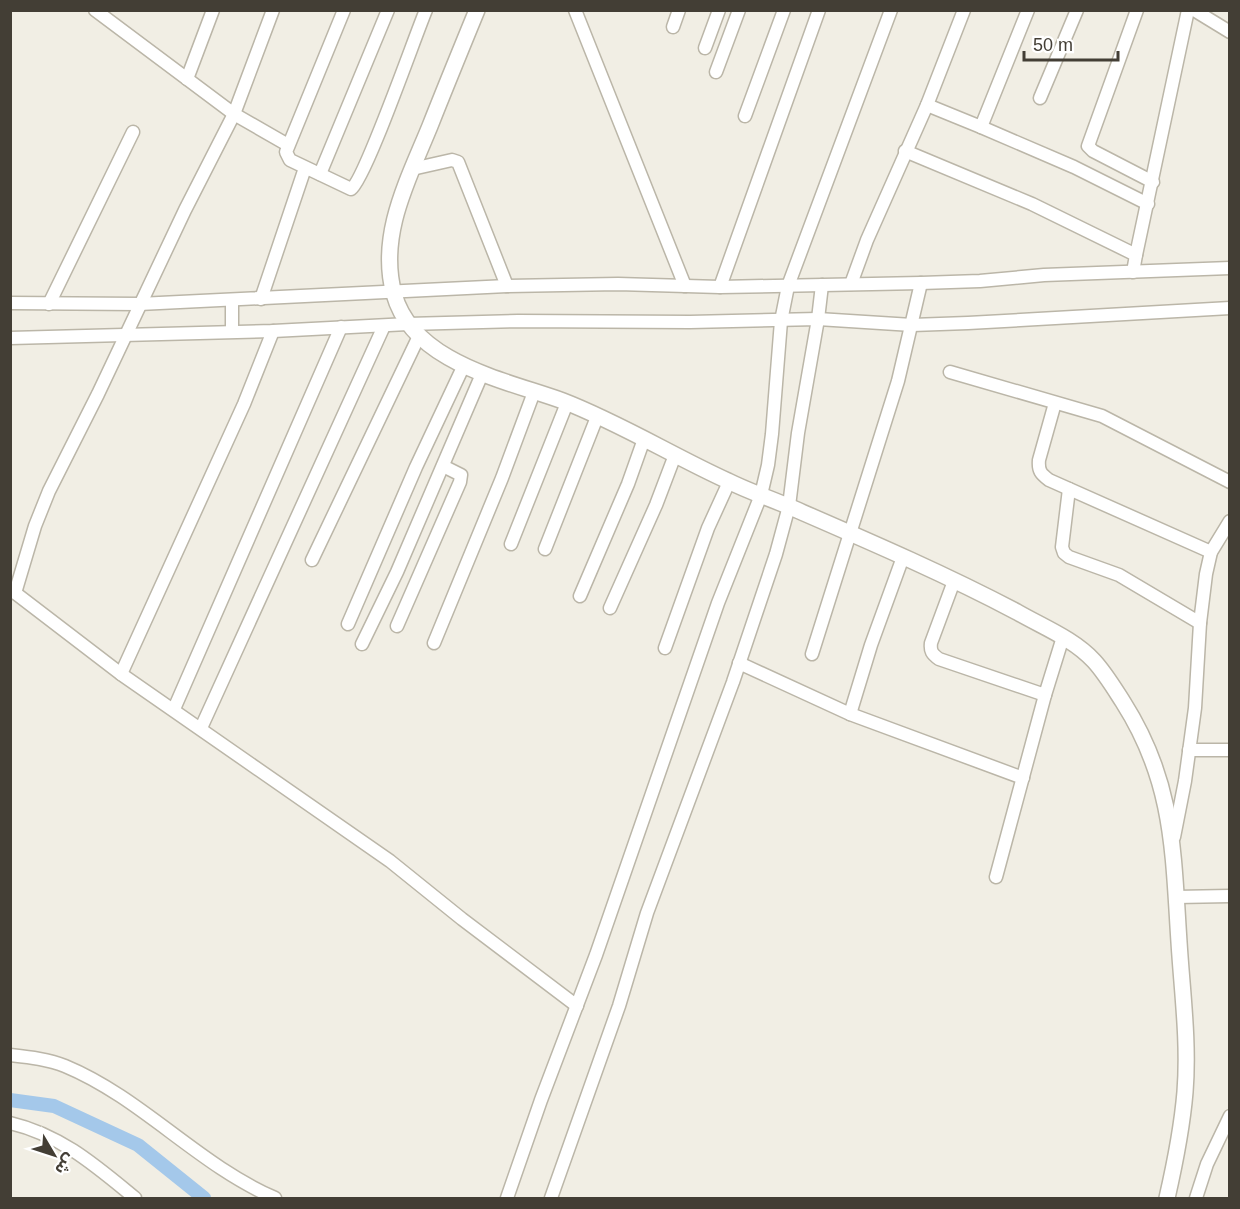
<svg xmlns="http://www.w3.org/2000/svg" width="1240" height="1209" viewBox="0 0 1240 1209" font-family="Arial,'Noto Sans Arabic',sans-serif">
<rect width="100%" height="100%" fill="#f1eee4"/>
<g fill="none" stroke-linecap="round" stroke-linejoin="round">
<!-- canal -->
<path stroke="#a4c8ea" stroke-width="14" d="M 10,1100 L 54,1106 L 138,1145 L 204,1198"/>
<!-- minor casing -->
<g stroke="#bbb6a8" stroke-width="15">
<g id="minor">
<path d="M 95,10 L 234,114 L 288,145"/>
<path d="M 344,10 L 286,152 L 290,160 L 351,189 C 365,180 415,36 426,10"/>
<path d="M 575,10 L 685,286"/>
<path d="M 1137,10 L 1088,146 L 1093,151 L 1153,182"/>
<path d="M 1194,10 L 1230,32"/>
<path d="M 673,27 L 679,10"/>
<path d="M 705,48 L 719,10"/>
<path d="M 716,72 L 739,10"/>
<path d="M 187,79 L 213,10"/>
<path d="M 1040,98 L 1077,10"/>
<path d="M 927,105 L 981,127 L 1028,10"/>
<path d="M 745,116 L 784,10"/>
<path d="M 981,127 L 1074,167 L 1148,204"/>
<path d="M 905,151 L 1032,204 L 1136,255 L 1133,272"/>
<path d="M 412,169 L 452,160 L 458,162 L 507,286"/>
<path d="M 320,174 L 388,10"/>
<path d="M 1136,255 L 1188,10"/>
<path d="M 851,284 L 867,240 L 927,105 L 964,10"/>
<path d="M 720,287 L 819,10"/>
<path d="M 261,299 L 305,168"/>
<path d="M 10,303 L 139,304 L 507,286 L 618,284 L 720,287 L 921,283 L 980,281 L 1044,275 L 1230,268"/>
<path d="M 49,304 L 133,132"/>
<path d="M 232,331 L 232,300"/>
<path d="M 10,338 L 273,331 L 408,324 L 518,321 L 690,322 L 818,319 L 912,325 L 968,323 L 1230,308"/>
<path d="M 950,372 L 1102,416 L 1230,482"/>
<path d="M 1055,403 L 1039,460 C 1038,471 1041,474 1049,480 L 1211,552"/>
<path d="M 1069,489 L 1062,547 L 1064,553 L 1069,557 L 1119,575 L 1200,623"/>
<path d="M 511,544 L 567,403"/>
<path d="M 545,549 L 597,417"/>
<path d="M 312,560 L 419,336"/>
<path d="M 954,581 L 931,643 C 930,651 932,654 939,659 L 1045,695"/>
<path d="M 10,589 L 121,674 L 390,861 L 462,919 L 577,1006"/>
<path d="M 15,593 L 35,526 L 49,491 L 98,394 L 185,210 L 234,114 L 273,10"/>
<path d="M 580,596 L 628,484 L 644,439"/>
<path d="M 610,608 L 656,505 L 675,455"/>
<path d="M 348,624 L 416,467 L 464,365"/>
<path d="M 397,626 L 460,482 L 461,475 L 443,466"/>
<path d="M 434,643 L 502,478 L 534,392"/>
<path d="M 362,644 L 397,572 L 482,374"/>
<path d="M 665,648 L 708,528 L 729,482"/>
<path d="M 812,654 L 898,381 L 921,283"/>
<path d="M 739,663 L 850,714 L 1023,778"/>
<path d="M 121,674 L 244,404 L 273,331"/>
<path d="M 174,709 L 341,327"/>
<path d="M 850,714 L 871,645 L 903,557"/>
<path d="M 201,728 L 384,326"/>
<path d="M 1189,750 L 1230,750"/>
<path d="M 1174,837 L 1185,781 L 1195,708 L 1200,623 L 1206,574 L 1211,552 L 1230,521"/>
<path d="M 996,877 L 1045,695 L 1063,637"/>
<path d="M 1176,897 L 1230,896"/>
<path d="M 10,1055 C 28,1057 48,1059 65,1066 C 142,1098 198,1165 275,1198"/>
<path d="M 10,1123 C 61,1135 96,1166 135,1198"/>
<path d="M 507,1198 L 541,1100 L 596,955 L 718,603 L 761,495 L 768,465 L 772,434 L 781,321 L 788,286 L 891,10"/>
<path d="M 551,1198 L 619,1006 L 647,913 L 733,682 L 776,554 L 789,506 L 798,433 L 818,319 L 822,285"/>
<path d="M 1196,1198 L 1207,1164 L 1230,1116"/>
</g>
</g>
<!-- tertiary casing -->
<g stroke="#bbb6a8" stroke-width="18">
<path id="tertiary" d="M 477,10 C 461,49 445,88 430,126 C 408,180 378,235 394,294 C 413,363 505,380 563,401 C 620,423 673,456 728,481 C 748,491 769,498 790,507 C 866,540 943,573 1017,612 C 1043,627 1074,639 1094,661 C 1105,673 1114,688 1123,702 C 1174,782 1173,851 1179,942 C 1182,991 1189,1042 1185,1092 C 1182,1128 1175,1163 1167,1198"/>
</g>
<!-- minor -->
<use href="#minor" stroke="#fff" stroke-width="12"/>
<!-- tertiary -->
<use href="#tertiary" stroke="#fff" stroke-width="15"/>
</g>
<!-- border -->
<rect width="1240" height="1209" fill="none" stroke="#433e35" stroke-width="24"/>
<!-- north arrow -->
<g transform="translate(54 1155) rotate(129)" stroke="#ffffff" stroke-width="4.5" paint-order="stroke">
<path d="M0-4.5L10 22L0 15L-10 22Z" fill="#433e35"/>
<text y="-9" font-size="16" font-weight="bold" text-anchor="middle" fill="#433e35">ش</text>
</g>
<!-- scale -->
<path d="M1024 51v9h94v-9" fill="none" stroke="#433e35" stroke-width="3"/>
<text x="1033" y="51" font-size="18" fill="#433e35" stroke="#ffffff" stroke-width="4.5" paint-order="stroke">50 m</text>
</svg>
